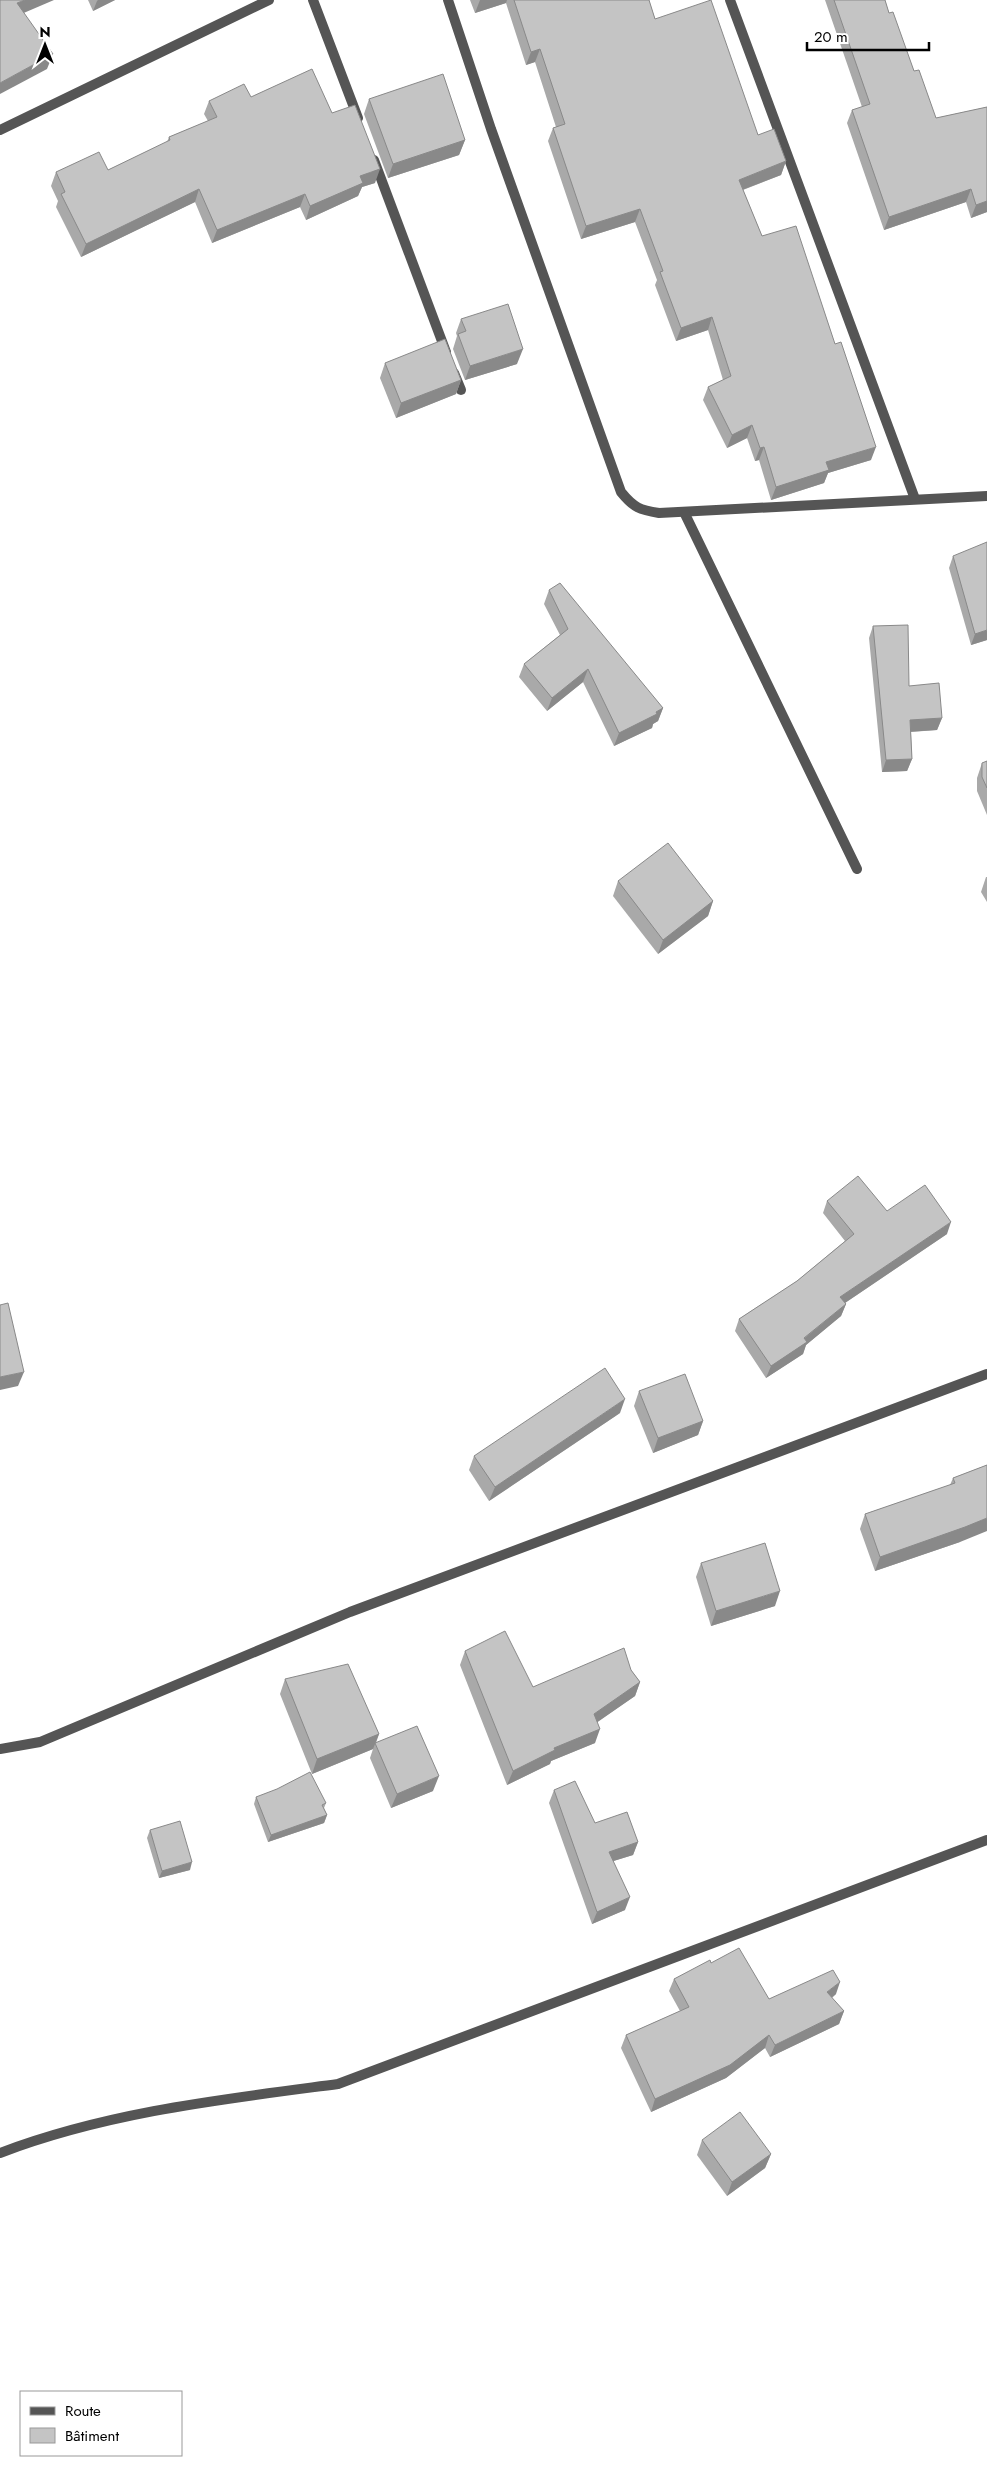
<svg xmlns="http://www.w3.org/2000/svg" width="987" height="2476" viewBox="0 0 987 2476" font-family="Jost,sans-serif">
<rect width="100%" height="100%" fill="#fff"/>
<g fill="none" stroke-linecap="round" stroke-linejoin="round">
<!-- street -->
<g stroke="#555" stroke-width="10">
<path d="M 313,0 L 358,118"/>
<path d="M 448,0 L 491,129 L 621,492 C 634,508 640,510 659,513 L 987,496"/>
<path d="M 730,0 L 915,499"/>
<path d="M 0,130 L 269,0"/>
<path d="M 374,160 L 446,352"/>
<path d="M 454,373 L 461,390"/>
<path d="M 684,512 L 857,869"/>
<path d="M 0,1749 L 40,1742 L 350,1612 L 987,1374"/>
<path d="M 0,2153 C 107,2112 224,2099 338,2084 L 987,1840"/>
</g>
</g>
<!-- wall -->
<g fill="#a9a9a9">
<path d="M 88,0 L 115,0 L 93,11 Z"/>
<path d="M 470,0 L 649,0 L 655,19 L 758,135 L 786,161 L 781,175 L 743,190 L 762,236 L 871,460 L 828,473 L 824,483 L 771,500 L 759,460 L 755,461 L 747,438 L 727,448 L 703,400 L 708,387 L 723,380 L 708,330 L 676,341 L 655,285 L 657,280 L 635,222 L 581,239 L 548,141 L 553,128 L 556,127 L 535,62 L 526,65 L 506,3 L 475,13 Z"/>
<path d="M 825,0 L 885,0 L 889,13 L 914,71 L 936,118 L 987,107 L 987,212 L 971,218 L 966,202 L 884,230 L 847,123 L 852,110 L 862,107 Z"/>
<path d="M 251,97 L 332,113 L 375,183 L 362,187 L 358,196 L 306,220 L 300,207 L 212,243 L 195,202 L 81,257 L 56,207 L 58,201 L 51,186 L 56,172 L 108,170 L 167,142 L 169,137 L 208,121 L 204,114 L 209,101 Z"/>
<path d="M 369,99 L 465,140 L 459,155 L 388,178 L 364,114 Z"/>
<path d="M 461,319 L 517,364 L 465,380 L 453,349 L 457,336 L 456,333 Z"/>
<path d="M 385,363 L 461,380 L 456,394 L 396,418 L 380,378 Z"/>
<path d="M 953,556 L 987,640 L 971,645 L 949,568 Z"/>
<path d="M 549,590 L 663,708 L 658,721 L 653,724 L 652,728 L 614,746 L 583,682 L 547,711 L 519,677 L 524,664 L 560,635 L 544,604 Z"/>
<path d="M 873,626 L 909,686 L 942,718 L 937,730 L 911,732 L 912,759 L 907,771 L 882,772 L 869,638 Z"/>
<path d="M 987,761 L 987,815 L 977,791 L 977,778 L 982,763 Z"/>
<path d="M 986,877 L 987,877 L 987,902 L 981,892 Z"/>
<path d="M 618,881 L 713,901 L 708,916 L 658,954 L 613,896 Z"/>
<path d="M 827,1201 L 887,1211 L 947,1234 L 845,1303 L 846,1304 L 841,1316 L 806,1345 L 803,1354 L 766,1378 L 735,1331 L 739,1319 L 797,1281 L 845,1241 L 823,1213 Z"/>
<path d="M 639,1391 L 703,1421 L 698,1435 L 653,1453 L 634,1406 Z"/>
<path d="M 620,1413 L 489,1501 L 469,1470 L 474,1456 Z"/>
<path d="M 987,1465 L 960,1542 L 875,1571 L 860,1529 L 865,1514 L 950,1485 L 953,1478 Z"/>
<path d="M 701,1563 L 775,1606 L 711,1626 L 696,1577 Z"/>
<path d="M 465,1651 L 533,1687 L 631,1670 L 640,1682 L 635,1696 L 597,1722 L 595,1743 L 551,1761 L 550,1764 L 507,1785 L 460,1665 Z"/>
<path d="M 285,1679 L 379,1734 L 376,1743 L 433,1791 L 391,1808 L 370,1758 L 373,1749 L 312,1774 L 280,1694 Z"/>
<path d="M 554,1790 L 595,1823 L 638,1842 L 633,1855 L 613,1861 L 625,1910 L 592,1924 L 549,1803 Z"/>
<path d="M 256,1797 L 326,1803 L 324,1808 L 327,1815 L 324,1823 L 268,1842 L 254,1804 Z"/>
<path d="M 150,1830 L 190,1870 L 159,1878 L 147,1838 Z"/>
<path d="M 711,1963 L 769,1999 L 836,1994 L 832,1998 L 844,2011 L 839,2024 L 770,2057 L 765,2048 L 726,2078 L 651,2112 L 621,2048 L 626,2035 L 680,2011 L 669,1991 L 674,1979 Z"/>
<path d="M 702,2140 L 771,2154 L 765,2168 L 727,2196 L 697,2155 Z"/>
</g>
<!-- shaded-wall -->
<g fill="#898989">
<path d="M 25,0 L 54,0 L 12,18 L 17,3 Z"/>
<path d="M 98,0 L 115,0 L 93,11 L 97,1 Z"/>
<path d="M 480,0 L 507,0 L 506,3 L 475,13 Z"/>
<path d="M 540,49 L 535,62 L 526,65 L 531,52 Z"/>
<path d="M 53,54 L 47,69 L 0,94 L 0,83 Z"/>
<path d="M 465,140 L 459,155 L 388,178 L 393,164 Z"/>
<path d="M 786,161 L 781,175 L 734,193 L 739,180 Z"/>
<path d="M 380,169 L 375,183 L 362,187 L 358,196 L 306,220 L 310,206 L 360,176 Z"/>
<path d="M 199,189 L 195,202 L 81,257 L 86,244 Z"/>
<path d="M 971,189 L 966,202 L 884,230 L 889,217 Z"/>
<path d="M 305,194 L 300,207 L 212,243 L 217,230 Z"/>
<path d="M 987,201 L 987,212 L 971,218 L 976,205 Z"/>
<path d="M 640,209 L 635,222 L 581,239 L 586,226 Z"/>
<path d="M 712,317 L 708,330 L 676,341 L 681,328 Z"/>
<path d="M 523,349 L 517,364 L 465,380 L 470,366 Z"/>
<path d="M 461,380 L 456,394 L 396,418 L 401,403 Z"/>
<path d="M 752,425 L 747,438 L 727,448 L 732,435 Z"/>
<path d="M 764,447 L 759,460 L 755,461 L 760,448 Z"/>
<path d="M 876,447 L 871,460 L 828,473 L 824,483 L 771,500 L 776,487 L 826,462 Z"/>
<path d="M 987,630 L 987,640 L 971,645 L 975,634 Z"/>
<path d="M 588,669 L 583,682 L 547,711 L 552,698 Z"/>
<path d="M 663,708 L 658,721 L 653,724 L 652,728 L 614,746 L 619,733 Z"/>
<path d="M 942,718 L 937,730 L 906,732 L 910,720 Z"/>
<path d="M 912,759 L 907,771 L 882,772 L 886,760 Z"/>
<path d="M 713,901 L 708,916 L 658,954 L 663,940 Z"/>
<path d="M 951,1222 L 947,1234 L 836,1309 L 840,1297 Z"/>
<path d="M 846,1304 L 841,1316 L 806,1345 L 803,1354 L 766,1378 L 771,1366 Z"/>
<path d="M 24,1372 L 18,1386 L 0,1390 L 0,1377 Z"/>
<path d="M 625,1399 L 620,1413 L 489,1501 L 495,1487 Z"/>
<path d="M 703,1421 L 698,1435 L 653,1453 L 658,1438 Z"/>
<path d="M 987,1518 L 987,1531 L 960,1542 L 875,1571 L 880,1557 Z"/>
<path d="M 780,1591 L 775,1606 L 711,1626 L 716,1611 Z"/>
<path d="M 640,1682 L 635,1696 L 589,1728 L 594,1714 Z"/>
<path d="M 600,1729 L 595,1743 L 551,1761 L 550,1764 L 507,1785 L 513,1771 L 554,1748 Z"/>
<path d="M 379,1734 L 373,1749 L 312,1774 L 317,1759 Z"/>
<path d="M 439,1776 L 433,1791 L 391,1808 L 397,1794 Z"/>
<path d="M 327,1815 L 324,1823 L 268,1842 L 271,1835 Z"/>
<path d="M 638,1842 L 633,1855 L 604,1864 L 609,1852 Z"/>
<path d="M 192,1862 L 190,1870 L 159,1878 L 162,1871 Z"/>
<path d="M 630,1897 L 625,1910 L 592,1924 L 597,1912 Z"/>
<path d="M 840,1982 L 836,1994 L 822,2005 L 827,1992 Z"/>
<path d="M 844,2011 L 839,2024 L 770,2057 L 775,2045 Z"/>
<path d="M 769,2035 L 765,2048 L 726,2078 L 651,2112 L 655,2099 Z"/>
<path d="M 771,2154 L 765,2168 L 727,2196 L 732,2182 Z"/>
</g>
<!-- building -->
<g fill="#c4c4c4" stroke="#898989">
<path d="M 0,0 L 25,0 L 17,3 L 53,54 L 0,83 Z"/>
<path d="M 514,0 L 649,0 L 655,19 L 711,0 L 758,135 L 774,129 L 786,161 L 739,180 L 762,236 L 796,226 L 835,344 L 841,342 L 876,447 L 826,462 L 829,470 L 776,487 L 764,447 L 760,448 L 752,425 L 732,435 L 708,387 L 731,376 L 712,317 L 681,328 L 660,272 L 663,271 L 640,209 L 586,226 L 553,128 L 565,124 L 540,49 L 531,52 Z"/>
<path d="M 834,0 L 885,0 L 889,13 L 893,12 L 914,71 L 919,70 L 936,118 L 987,107 L 987,201 L 976,205 L 971,189 L 889,217 L 852,110 L 870,104 Z"/>
<path d="M 312,69 L 332,113 L 355,105 L 380,169 L 360,176 L 363,183 L 310,206 L 305,194 L 217,230 L 199,189 L 86,244 L 61,194 L 65,192 L 56,172 L 99,152 L 108,170 L 170,140 L 169,137 L 217,117 L 209,101 L 244,84 L 251,97 Z"/>
<path d="M 443,74 L 465,140 L 393,164 L 369,99 Z"/>
<path d="M 508,304 L 523,349 L 470,366 L 458,334 L 466,331 L 461,319 Z"/>
<path d="M 445,339 L 461,380 L 401,403 L 385,363 Z"/>
<path d="M 987,542 L 987,630 L 975,634 L 953,556 Z"/>
<path d="M 560,583 L 663,708 L 656,712 L 657,714 L 619,733 L 588,669 L 552,698 L 524,664 L 568,629 L 549,590 Z"/>
<path d="M 908,625 L 909,686 L 939,683 L 942,718 L 910,720 L 912,759 L 886,760 L 873,626 Z"/>
<path d="M 987,761 L 987,788 L 982,777 L 982,763 Z"/>
<path d="M 668,843 L 713,901 L 663,940 L 618,881 Z"/>
<path d="M 858,1176 L 887,1211 L 925,1185 L 951,1222 L 840,1297 L 846,1304 L 804,1338 L 807,1342 L 771,1366 L 739,1319 L 797,1281 L 854,1234 L 827,1201 Z"/>
<path d="M 8,1303 L 24,1372 L 0,1377 L 0,1305 Z"/>
<path d="M 605,1368 L 625,1399 L 495,1487 L 474,1456 Z"/>
<path d="M 685,1374 L 703,1421 L 658,1438 L 639,1391 Z"/>
<path d="M 987,1465 L 987,1518 L 965,1527 L 880,1557 L 865,1514 L 955,1483 L 953,1478 Z"/>
<path d="M 765,1543 L 780,1591 L 716,1611 L 701,1563 Z"/>
<path d="M 505,1631 L 533,1687 L 624,1648 L 631,1670 L 640,1682 L 594,1714 L 600,1729 L 554,1748 L 555,1750 L 513,1771 L 465,1651 Z"/>
<path d="M 348,1664 L 379,1734 L 317,1759 L 285,1679 Z"/>
<path d="M 417,1726 L 439,1776 L 397,1794 L 375,1743 Z"/>
<path d="M 310,1772 L 326,1803 L 322,1805 L 327,1815 L 271,1835 L 256,1797 L 277,1789 Z"/>
<path d="M 575,1781 L 595,1823 L 627,1812 L 638,1842 L 609,1852 L 630,1897 L 597,1912 L 554,1790 Z"/>
<path d="M 180,1821 L 192,1862 L 162,1871 L 150,1830 Z"/>
<path d="M 739,1948 L 769,1999 L 833,1970 L 840,1982 L 827,1992 L 844,2011 L 775,2045 L 769,2035 L 730,2065 L 655,2099 L 626,2035 L 689,2007 L 674,1979 L 710,1960 L 711,1963 Z"/>
<path d="M 740,2112 L 771,2154 L 732,2182 L 702,2140 Z"/>
</g>
<!-- legend -->
<rect x="20" y="2391" width="162" height="65" fill="#ffffff" stroke="#999999"/>
<rect x="30" y="2407" width="25" height="8" fill="#555555" stroke="#999999"/>
<text x="65" y="2416" font-size="15" fill="#000000">Route</text>
<rect x="30" y="2428" width="25" height="15" fill="#c4c4c4" stroke="#999999"/>
<text x="65" y="2441" font-size="15" fill="#000000">Bâtiment</text>
<!-- north arrow -->
<g transform="translate(45 45)" stroke="#ffffff" stroke-width="4" paint-order="stroke">
<path d="M0-4L9 19L0 12L-9 19Z" fill="#000000"/>
<text y="-8" font-size="14" font-weight="bold" text-anchor="middle" fill="#000000">N</text>
</g>
<!-- scale -->
<path d="M807 42v8h122v-8" fill="none" stroke="#000000" stroke-width="2.5"/>
<text x="814" y="42" font-size="15" fill="#000000" stroke="#ffffff" stroke-width="4" paint-order="stroke">20 m</text>
</svg>
